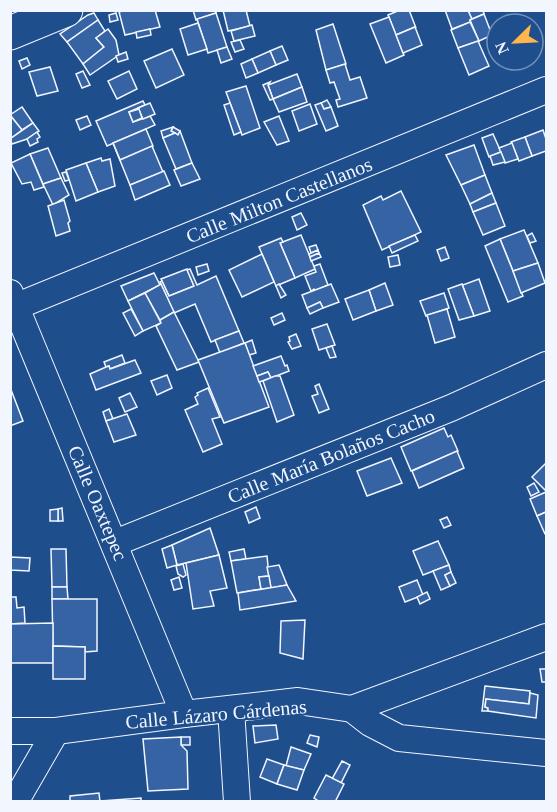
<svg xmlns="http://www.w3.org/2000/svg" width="557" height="812" viewBox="0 0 557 812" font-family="Georgia,serif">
<rect width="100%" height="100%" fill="#1f4e8c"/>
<!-- building -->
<g fill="#3563a3" stroke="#f2f6ff" stroke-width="1.5">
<path d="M 126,10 L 155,10 L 160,27 L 125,35 L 119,12 Z"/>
<path d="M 193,10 L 215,10 L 216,13 L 196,20 Z"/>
<path d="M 223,10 L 246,10 L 250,26 L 228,31 Z"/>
<path d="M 400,10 L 409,10 L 416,28 L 415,27 L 396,35 L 388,15 Z"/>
<path d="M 445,10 L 468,10 L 472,19 L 470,20 L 471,22 L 452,29 Z"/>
<path d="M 468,10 L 483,10 L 484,14 L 472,19 Z"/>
<path d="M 94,13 L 98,20 L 67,42 L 60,34 L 88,15 Z"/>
<path d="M 116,13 L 118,20 L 110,22 L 109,15 Z"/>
<path d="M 216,13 L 227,47 L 208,53 L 197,19 Z"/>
<path d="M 484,14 L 492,35 L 479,41 L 470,20 Z"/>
<path d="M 389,17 L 404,55 L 386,63 L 370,24 Z"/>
<path d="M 98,20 L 105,31 L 96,38 L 104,47 L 83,64 L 67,42 Z"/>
<path d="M 470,22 L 479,41 L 458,48 L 451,30 Z"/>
<path d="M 198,23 L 207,49 L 188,55 L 180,29 Z"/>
<path d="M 333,24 L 346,64 L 326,70 L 316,30 Z"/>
<path d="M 252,25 L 255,36 L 234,41 L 231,31 Z"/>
<path d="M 415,27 L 422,45 L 403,53 L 396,35 Z"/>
<path d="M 108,29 L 116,40 L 119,55 L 90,75 L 83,64 L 104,47 L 96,38 Z"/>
<path d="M 150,29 L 151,35 L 137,38 L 136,32 Z"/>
<path d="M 240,40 L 244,49 L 235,52 L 231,42 Z"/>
<path d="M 478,41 L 489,66 L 469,75 L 458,48 Z"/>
<path d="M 282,46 L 288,60 L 276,65 L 270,51 Z"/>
<path d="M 227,47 L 232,59 L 221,63 L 217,50 Z"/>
<path d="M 172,49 L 184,75 L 156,88 L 144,61 Z"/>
<path d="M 270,51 L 276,65 L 258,73 L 252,59 Z"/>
<path d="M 126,52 L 128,59 L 118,62 L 116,56 Z"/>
<path d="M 27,58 L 30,65 L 22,69 L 19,61 Z"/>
<path d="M 252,59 L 258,73 L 246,78 L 241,64 Z"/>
<path d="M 345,64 L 350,80 L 360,77 L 367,98 L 338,107 L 336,100 L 340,99 L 334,82 L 330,83 L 326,70 Z"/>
<path d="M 50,67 L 58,91 L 37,96 L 29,72 Z"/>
<path d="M 83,71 L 90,85 L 82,88 L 76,74 Z"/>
<path d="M 129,71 L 137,89 L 117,99 L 108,81 Z"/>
<path d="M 297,74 L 302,87 L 273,99 L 268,85 Z"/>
<path d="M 270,82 L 268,85 L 273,99 L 270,100 L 263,85 Z"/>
<path d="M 246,86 L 260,128 L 242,135 L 226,92 Z"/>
<path d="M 302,87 L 307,102 L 279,112 L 273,99 Z"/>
<path d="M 327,100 L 331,107 L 324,109 L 321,103 Z"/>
<path d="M 143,101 L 145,105 L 129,112 L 133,122 L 150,116 L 155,125 L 107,146 L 96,121 Z"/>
<path d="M 150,103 L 155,114 L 143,119 L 138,108 Z"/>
<path d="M 230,103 L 241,132 L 234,135 L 224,105 Z"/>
<path d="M 321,103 L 324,109 L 331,107 L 338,126 L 326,131 L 315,105 Z"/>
<path d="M 310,104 L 317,124 L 299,131 L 292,111 Z"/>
<path d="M 22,107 L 33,123 L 22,130 L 10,115 Z"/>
<path d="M 139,109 L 142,118 L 133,122 L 129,112 Z"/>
<path d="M 10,115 L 22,130 L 10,139 Z"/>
<path d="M 87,116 L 91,125 L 80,130 L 76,120 Z"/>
<path d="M 279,116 L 289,141 L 277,145 L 264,122 Z"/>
<path d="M 33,123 L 39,131 L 27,139 L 12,144 L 10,139 Z"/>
<path d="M 173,127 L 180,131 L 178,135 L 171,131 Z"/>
<path d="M 173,127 L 171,131 L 175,133 L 163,138 L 161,131 Z"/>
<path d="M 146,129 L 153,146 L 120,160 L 113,143 Z"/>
<path d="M 543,130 L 546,139 L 546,151 L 532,156 L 525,137 Z"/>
<path d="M 180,131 L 192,163 L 176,169 L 163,138 L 175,133 L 178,135 Z"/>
<path d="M 37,132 L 40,137 L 37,139 L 38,142 L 30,146 L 27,139 Z"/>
<path d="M 493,134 L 501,152 L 489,157 L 482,138 Z"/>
<path d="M 525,137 L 532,156 L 519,161 L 511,142 Z"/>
<path d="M 113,143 L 120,160 L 152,146 L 163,172 L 130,185 Z"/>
<path d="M 512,143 L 518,159 L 505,163 L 499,148 Z"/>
<path d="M 474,145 L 485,175 L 461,185 L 446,155 Z"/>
<path d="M 48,148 L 61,178 L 43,184 L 30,154 Z"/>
<path d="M 501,152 L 505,162 L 493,165 L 490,156 Z"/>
<path d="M 30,154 L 44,187 L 34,190 L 31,182 L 22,184 L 11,163 Z"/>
<path d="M 101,158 L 102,161 L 110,159 L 115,186 L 98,192 L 86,163 Z"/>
<path d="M 86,163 L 98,192 L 76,201 L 66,170 Z"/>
<path d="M 192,163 L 200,179 L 181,186 L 174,170 Z"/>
<path d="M 164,171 L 170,185 L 135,200 L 130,185 Z"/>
<path d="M 66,172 L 69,180 L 65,181 L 62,173 Z"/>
<path d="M 485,175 L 492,193 L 470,204 L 461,185 Z"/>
<path d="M 61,178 L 69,195 L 53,205 L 43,184 Z"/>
<path d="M 401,191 L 421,232 L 382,250 L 363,205 L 381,196 L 383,200 Z"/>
<path d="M 492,193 L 496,203 L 473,212 L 470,204 Z"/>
<path d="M 64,200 L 70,221 L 68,223 L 70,231 L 56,236 L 48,206 Z"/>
<path d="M 496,203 L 505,226 L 483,235 L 473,212 Z"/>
<path d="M 301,213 L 307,225 L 297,230 L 292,217 Z"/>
<path d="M 524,230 L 538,263 L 513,271 L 500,239 Z"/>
<path d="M 532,233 L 536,241 L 530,243 L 527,236 Z"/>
<path d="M 301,235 L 315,269 L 295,278 L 280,243 Z"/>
<path d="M 415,235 L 418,241 L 392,253 L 389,246 Z"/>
<path d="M 281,238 L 283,242 L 280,243 L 295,278 L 276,286 L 259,247 Z"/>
<path d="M 500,239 L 523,296 L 508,302 L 485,246 Z"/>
<path d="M 316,245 L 318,250 L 311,253 L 309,247 Z"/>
<path d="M 445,247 L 449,258 L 441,261 L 437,250 Z"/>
<path d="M 318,250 L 319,253 L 310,257 L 309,254 Z"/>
<path d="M 319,253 L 321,257 L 311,261 L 310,257 Z"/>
<path d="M 262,254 L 274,282 L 242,297 L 229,270 Z"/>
<path d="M 398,255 L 400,265 L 390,267 L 388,257 Z"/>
<path d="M 538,263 L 545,283 L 521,293 L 513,271 Z"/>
<path d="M 207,264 L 209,271 L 198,275 L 196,267 Z"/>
<path d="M 320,264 L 328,285 L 315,291 L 314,289 L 311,291 L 305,276 L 316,272 L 314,266 Z"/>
<path d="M 187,269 L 194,286 L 169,296 L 161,279 Z"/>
<path d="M 190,269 L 197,285 L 216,276 L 239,331 L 211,342 L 195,304 L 174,313 L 160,282 L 162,281 L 169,296 L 194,286 L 187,270 Z"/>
<path d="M 154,273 L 160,285 L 128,301 L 121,286 Z"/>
<path d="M 479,279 L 490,311 L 474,316 L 462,284 L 463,285 Z"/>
<path d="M 385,283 L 393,305 L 376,311 L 369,290 Z"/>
<path d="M 161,284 L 174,312 L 160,320 L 145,293 Z"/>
<path d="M 279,284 L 286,295 L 281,298 L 276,286 Z"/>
<path d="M 331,284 L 339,302 L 323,308 L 320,302 L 307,308 L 302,295 Z"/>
<path d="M 462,284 L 474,316 L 459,320 L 448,289 Z"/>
<path d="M 369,290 L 376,311 L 353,320 L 345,299 Z"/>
<path d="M 145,293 L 161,323 L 143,331 L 128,301 Z"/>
<path d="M 444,293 L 449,308 L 426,316 L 420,301 Z"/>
<path d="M 320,302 L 323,308 L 310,314 L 307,308 Z"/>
<path d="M 131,309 L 143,331 L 135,336 L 123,313 Z"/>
<path d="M 447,309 L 455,337 L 435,343 L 427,315 Z"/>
<path d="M 174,312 L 199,362 L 177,370 L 156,326 L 161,323 L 160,320 Z"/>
<path d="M 282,313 L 285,320 L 274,325 L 271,318 Z"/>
<path d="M 327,324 L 335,345 L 319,350 L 312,329 Z"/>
<path d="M 239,331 L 244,343 L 220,353 L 215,340 Z"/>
<path d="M 296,334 L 301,346 L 292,349 L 288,342 L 290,341 L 289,337 Z"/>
<path d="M 252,340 L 256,353 L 249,355 L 245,343 Z"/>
<path d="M 245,343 L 269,407 L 224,423 L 198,360 Z"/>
<path d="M 332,346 L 336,357 L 330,358 L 326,348 Z"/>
<path d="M 122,355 L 125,363 L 110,369 L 109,366 L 106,367 L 104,362 Z"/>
<path d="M 281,356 L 285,366 L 287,365 L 289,371 L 271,378 L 268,372 L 257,376 L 253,366 Z"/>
<path d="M 135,360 L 141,373 L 96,390 L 90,374 L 106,367 L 109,366 L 110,369 Z"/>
<path d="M 268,372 L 271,378 L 259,382 L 257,376 Z"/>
<path d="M 167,375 L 172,388 L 157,395 L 151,381 Z"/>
<path d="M 275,376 L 280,376 L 294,415 L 277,422 L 263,381 Z"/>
<path d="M 319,384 L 329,409 L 319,413 L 312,396 L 318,394 L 315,386 Z"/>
<path d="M 10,387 L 23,421 L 10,426 Z"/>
<path d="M 208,388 L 220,417 L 212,419 L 222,444 L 203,452 L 185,410 L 198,404 L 195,397 L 198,395 L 197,393 Z"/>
<path d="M 130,393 L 137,407 L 125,412 L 119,398 Z"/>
<path d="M 109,409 L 113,419 L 106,421 L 103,412 Z"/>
<path d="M 127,414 L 136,435 L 114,442 L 106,421 Z"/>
<path d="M 444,428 L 448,437 L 451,435 L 458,451 L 411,471 L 401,447 Z"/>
<path d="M 457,451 L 464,468 L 419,488 L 412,471 Z"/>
<path d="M 391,458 L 402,483 L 367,496 L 357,471 Z"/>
<path d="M 546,463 L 546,488 L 545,490 L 532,477 Z"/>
<path d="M 534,483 L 539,492 L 531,496 L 527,487 Z"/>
<path d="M 546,492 L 546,512 L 537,516 L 530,499 Z"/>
<path d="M 256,507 L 260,518 L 249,523 L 245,512 Z"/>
<path d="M 62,508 L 63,521 L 58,521 L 58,509 Z"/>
<path d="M 58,509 L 58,521 L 50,521 L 50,510 Z"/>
<path d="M 546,512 L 546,534 L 545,534 L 537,516 Z"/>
<path d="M 447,517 L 451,525 L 444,528 L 440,520 Z"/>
<path d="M 210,528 L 219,555 L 177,565 L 172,545 Z"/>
<path d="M 438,541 L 449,565 L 423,575 L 413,551 Z"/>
<path d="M 172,545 L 177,565 L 167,568 L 162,549 Z"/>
<path d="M 51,549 L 66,549 L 67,587 L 52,587 Z"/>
<path d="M 244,549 L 246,559 L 231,561 L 229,552 Z"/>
<path d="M 219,555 L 227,588 L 210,591 L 214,606 L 193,609 L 186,563 Z"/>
<path d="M 267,556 L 269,576 L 259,577 L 261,589 L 237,593 L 231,561 Z"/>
<path d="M 10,557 L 30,558 L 29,571 L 10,570 Z"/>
<path d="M 183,564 L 186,575 L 183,577 L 178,574 L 176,566 Z"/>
<path d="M 279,565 L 287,585 L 271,588 L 267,567 Z"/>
<path d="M 449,565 L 451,572 L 445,575 L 450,586 L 441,590 L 433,571 Z"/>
<path d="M 451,572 L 456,583 L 450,586 L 445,575 Z"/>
<path d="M 269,576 L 271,588 L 261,589 L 259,577 Z"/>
<path d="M 179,577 L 182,588 L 174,590 L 171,580 Z"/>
<path d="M 417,580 L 423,595 L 405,602 L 399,587 Z"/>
<path d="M 287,585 L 296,601 L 240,610 L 238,593 Z"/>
<path d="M 52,587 L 67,587 L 68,599 L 52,599 Z"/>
<path d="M 427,592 L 430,599 L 420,604 L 417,597 Z"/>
<path d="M 10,597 L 16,597 L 17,608 L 24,607 L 25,623 L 10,624 Z"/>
<path d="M 52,599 L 97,599 L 97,651 L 85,652 L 85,647 L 53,646 Z"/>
<path d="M 305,620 L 303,659 L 280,653 L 281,621 Z"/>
<path d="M 53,623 L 53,663 L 10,663 L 10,624 Z"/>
<path d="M 53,646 L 85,647 L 85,679 L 53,679 Z"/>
<path d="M 540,669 L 546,669 L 546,682 L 542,682 Z"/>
<path d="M 485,686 L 530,691 L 529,704 L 486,699 L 485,707 L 488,708 L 488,711 L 482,711 Z"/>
<path d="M 530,693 L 538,695 L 536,718 L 488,711 L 488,708 L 485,707 L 486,699 L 529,704 Z"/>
<path d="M 276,725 L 278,739 L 255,743 L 253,726 Z"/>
<path d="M 310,735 L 319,737 L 317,747 L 307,743 Z"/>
<rect x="181" y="737" width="9" height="8"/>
<path d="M 181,737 L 181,745 L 187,751 L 188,789 L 148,791 L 143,739 Z"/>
<path d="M 291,747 L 311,754 L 304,770 L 286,766 Z"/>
<path d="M 267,759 L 284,765 L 277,784 L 260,777 Z"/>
<path d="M 342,761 L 350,765 L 341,783 L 332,779 Z"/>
<path d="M 284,765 L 304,770 L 297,790 L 277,784 Z"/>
<path d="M 326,775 L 344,784 L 335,802 L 320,802 L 314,798 Z"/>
<path d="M 99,793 L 100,802 L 70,802 L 70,796 Z"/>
<path d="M 141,798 L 141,801 L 145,802 L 100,801 Z"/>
</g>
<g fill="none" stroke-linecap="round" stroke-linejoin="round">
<!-- minor casing -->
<g stroke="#f2f6ff" stroke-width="28">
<g id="minor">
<path d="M 10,293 L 184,714"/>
<path d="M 10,309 L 546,90"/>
<path d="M 115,543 L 451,408 L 546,365"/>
<path d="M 231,709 L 237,802"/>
<path d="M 352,709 L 546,637"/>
<path d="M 10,731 L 56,731 L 184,714 L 298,701 L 352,709 L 370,723 L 399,738 L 546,753"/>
<path d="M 15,802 L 56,731"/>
</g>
</g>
<!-- tertiary casing -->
<g stroke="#f2f6ff" stroke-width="35">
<path id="tertiary" d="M 10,33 L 66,10"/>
</g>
<!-- minor -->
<use href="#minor" stroke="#1f4e8c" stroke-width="26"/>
<!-- tertiary -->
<use href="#tertiary" stroke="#1f4e8c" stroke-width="33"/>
</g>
<g text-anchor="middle" stroke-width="4.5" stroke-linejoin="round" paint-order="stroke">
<!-- street labels -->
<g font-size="20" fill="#f2f6ff" stroke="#1f4e8c">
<text transform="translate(279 200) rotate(-22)" y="7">Calle Milton Castellanos</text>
<text transform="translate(331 456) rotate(-22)" y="7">Calle María Bolaños Cacho</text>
<text transform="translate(98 503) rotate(67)" y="7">Calle Oaxtepec</text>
<text transform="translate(216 714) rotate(-5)" y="7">Calle Lázaro Cárdenas</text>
</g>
</g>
<!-- border -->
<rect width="557" height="812" fill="none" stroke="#f2f6ff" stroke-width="24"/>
<!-- north arrow -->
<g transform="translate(515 42) rotate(246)"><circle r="28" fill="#1f4e8c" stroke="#7391ba" stroke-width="1.5"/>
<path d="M0-4.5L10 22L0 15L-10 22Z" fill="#ffb74d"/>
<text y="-9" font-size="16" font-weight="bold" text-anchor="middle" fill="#f2f6ff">N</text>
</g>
</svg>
